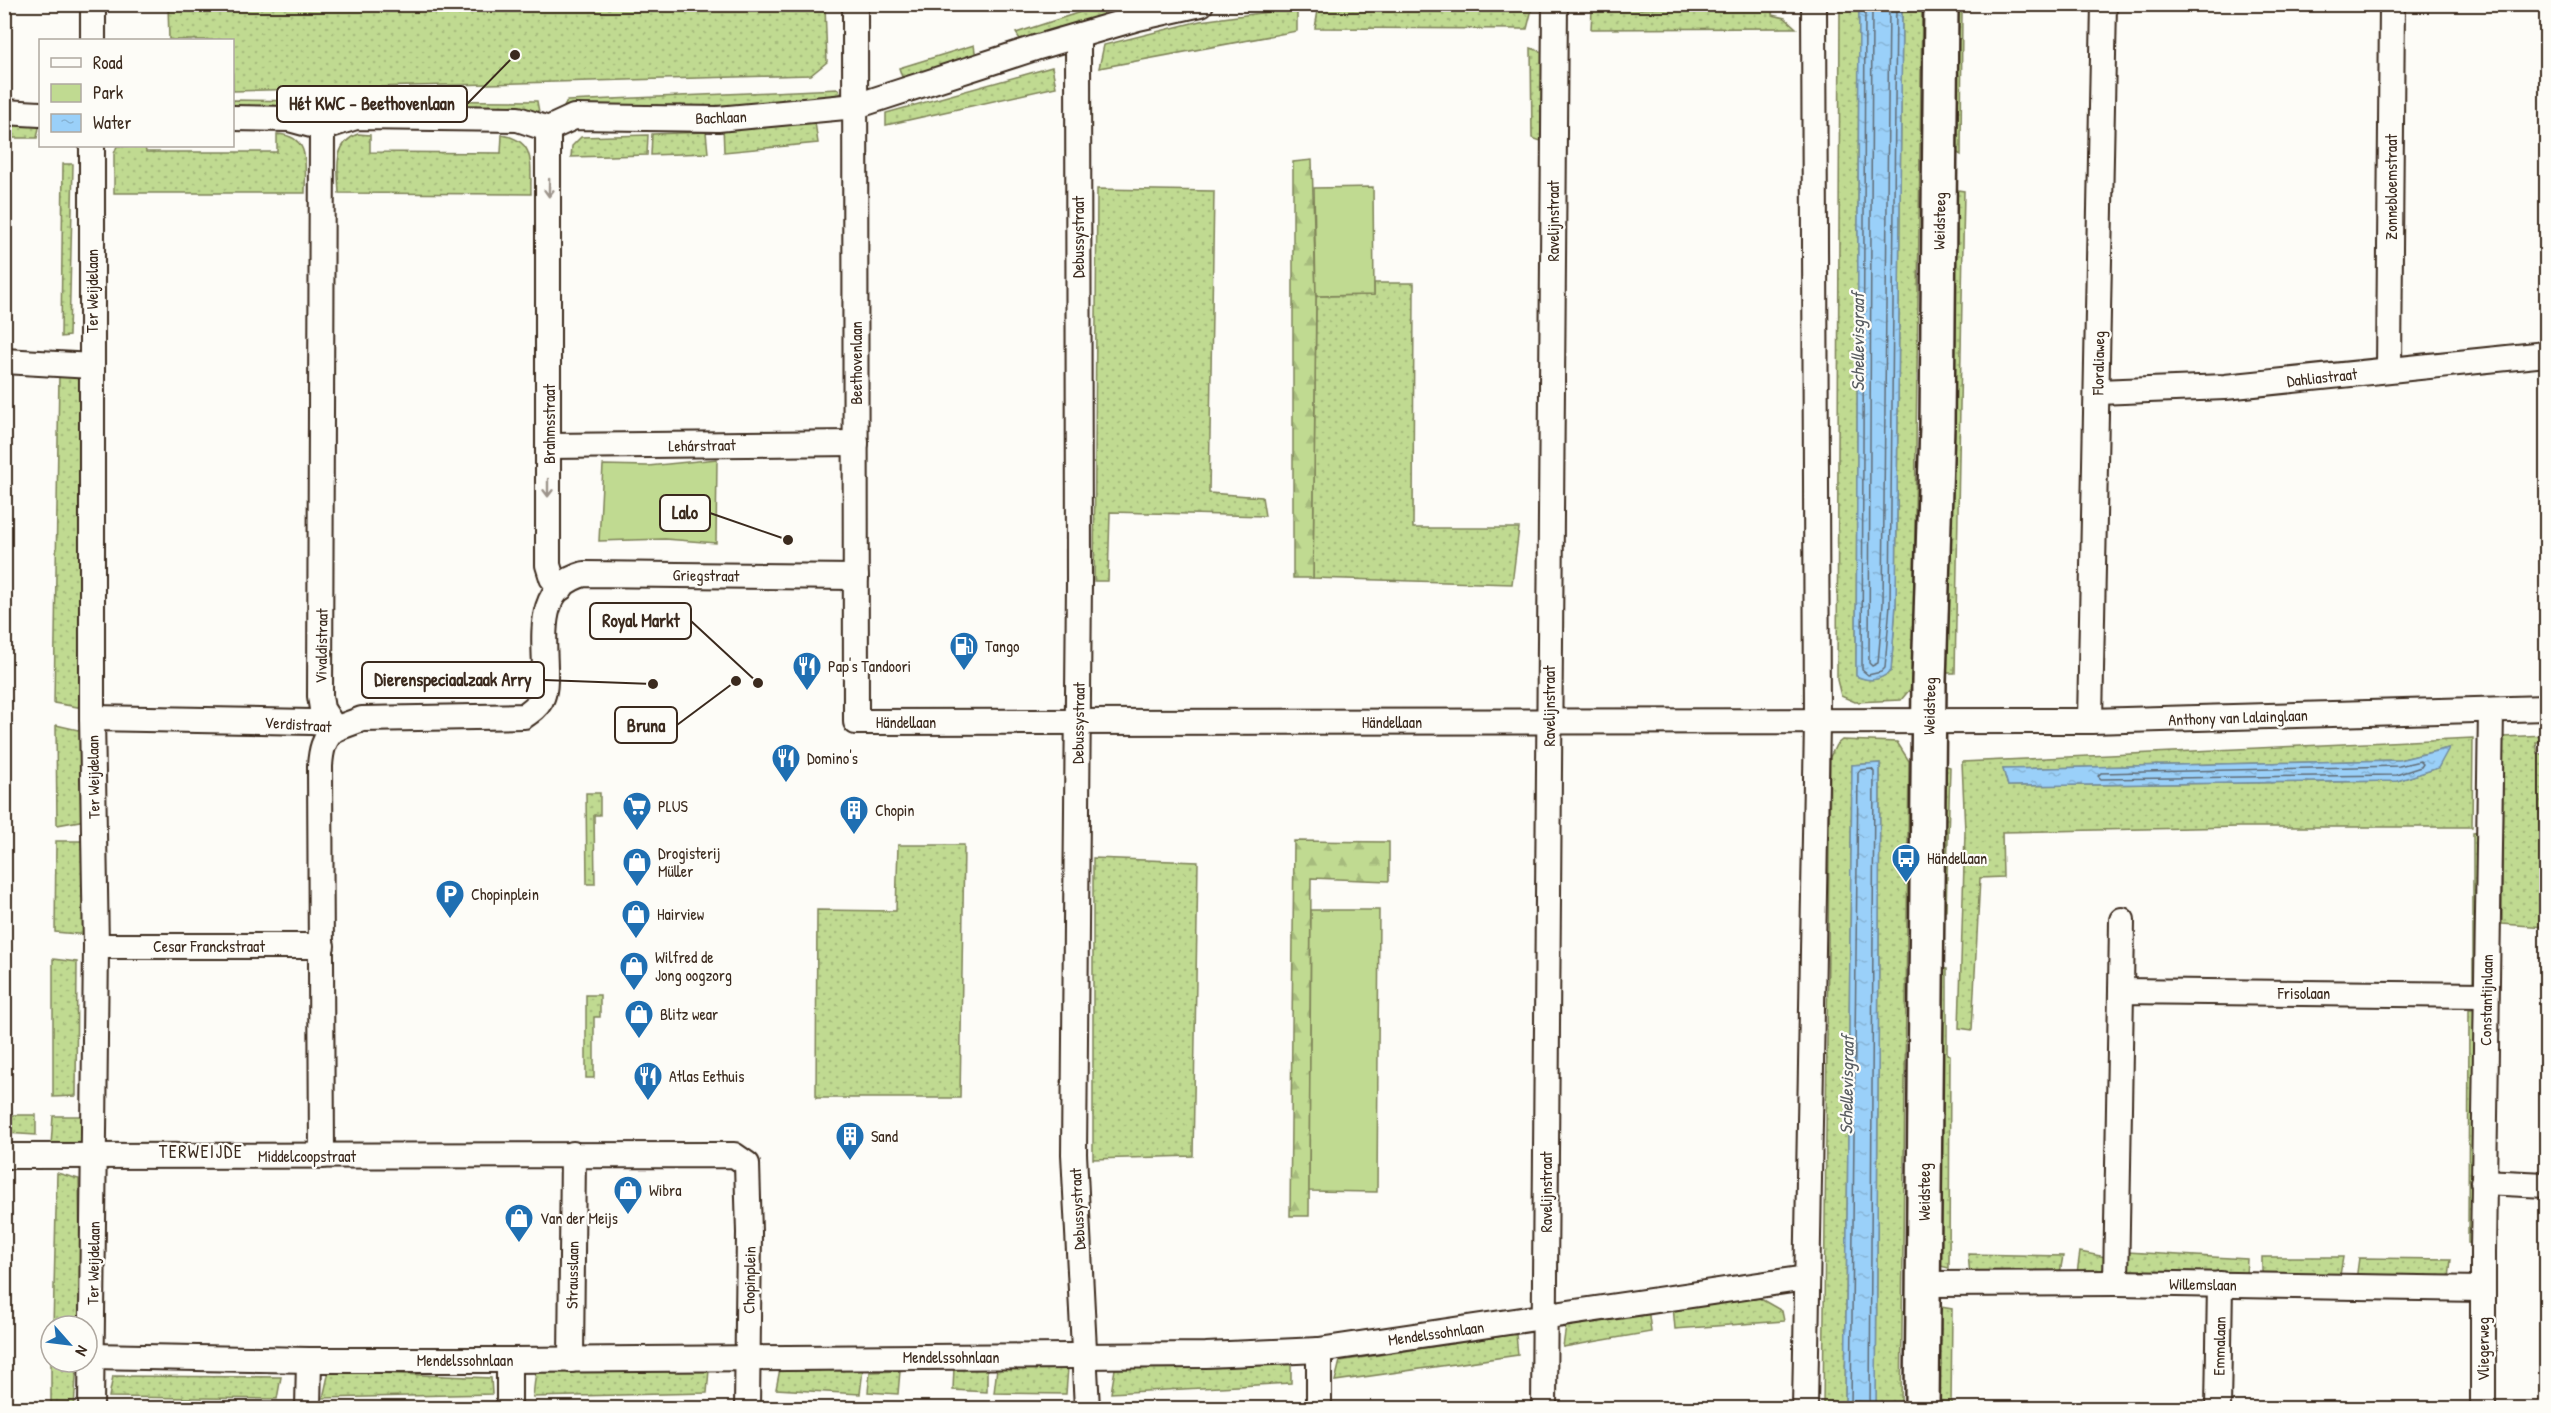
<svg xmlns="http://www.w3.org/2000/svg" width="2551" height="1413" viewBox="0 0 2551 1413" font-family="'Patrick Hand',sans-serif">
<defs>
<pattern id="grass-dots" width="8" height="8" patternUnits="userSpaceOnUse" patternTransform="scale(1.5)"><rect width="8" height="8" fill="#c0da91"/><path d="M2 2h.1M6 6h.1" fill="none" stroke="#a6bb7d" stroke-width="1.8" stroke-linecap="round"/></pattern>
<pattern id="forest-firs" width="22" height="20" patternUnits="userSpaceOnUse" patternTransform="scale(1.5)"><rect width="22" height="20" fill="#c0da91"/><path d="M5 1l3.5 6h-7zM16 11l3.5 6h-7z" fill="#a6bb7d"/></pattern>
<pattern id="water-ripples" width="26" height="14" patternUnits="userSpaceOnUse" patternTransform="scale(1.5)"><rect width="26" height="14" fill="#9ad0f9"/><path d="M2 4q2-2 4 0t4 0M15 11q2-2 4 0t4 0" fill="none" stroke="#86b3d5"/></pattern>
</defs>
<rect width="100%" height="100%" fill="#fdfcf7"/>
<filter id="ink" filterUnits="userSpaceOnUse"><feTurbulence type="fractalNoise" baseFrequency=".0167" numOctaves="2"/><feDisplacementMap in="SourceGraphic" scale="12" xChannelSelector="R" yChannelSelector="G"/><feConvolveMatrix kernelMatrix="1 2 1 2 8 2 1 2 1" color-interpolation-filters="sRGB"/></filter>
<g filter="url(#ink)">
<!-- grass -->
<g fill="url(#grass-dots)" stroke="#7e8258" stroke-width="1.5" fill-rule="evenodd">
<path d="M 168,5 L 825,5 L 827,62 L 811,75 L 233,91 L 232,40 L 169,40 Z"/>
<path d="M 1102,5 L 1104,17 L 1023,44 L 1016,33 Z"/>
<path d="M 1319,5 L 1319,4 L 1533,5 L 1527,29 L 1315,28 Z"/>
<path d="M 1773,5 L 1772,15 L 1785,18 L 1796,28 L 1591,29 L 1592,10 Z"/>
<path d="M 1840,5 L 1859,5 L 1856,675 C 1869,682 1879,681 1891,671 L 1896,604 L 1902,5 L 1922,5 L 1913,666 L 1911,688 L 1901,700 L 1855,702 L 1841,696 L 1837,680 Z"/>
<path d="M 1951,5 L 1962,5 L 1961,155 L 1949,148 Z"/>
<path d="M 1297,8 L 1297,31 L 1099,68 L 1104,45 L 1200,21 Z"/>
<path d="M 974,45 L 976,58 L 902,77 L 899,68 Z"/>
<path d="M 1531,48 L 1542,52 L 1541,141 L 1532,138 Z"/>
<path d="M 1052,67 L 1056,87 L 886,125 L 886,113 Z"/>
<path d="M 838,89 L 842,97 L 753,105 L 563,109 L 567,101 Z"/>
<path d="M 233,100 L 312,101 L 314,112 L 233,110 Z"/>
<path d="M 341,100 L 537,101 L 539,112 L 340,107 Z"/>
<path d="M 814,115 L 818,143 L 724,152 L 723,125 Z"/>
<path d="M 5,123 L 40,123 L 37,138 L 5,138 Z"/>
<path d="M 706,132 L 708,153 L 651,155 L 652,134 Z"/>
<path d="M 277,134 C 312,136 305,166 305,193 L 114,193 L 114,154 L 117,146 L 145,146 L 146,152 L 277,152 Z"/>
<path d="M 358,134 L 370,135 L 370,152 L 501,153 L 502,135 C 537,141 530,165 531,194 L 339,193 C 338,170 332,144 358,134 Z"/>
<path d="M 648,135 L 647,155 L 571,157 L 572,146 L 581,137 Z"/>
<path d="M 63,164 L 73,164 L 69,336 L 61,337 Z"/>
<path d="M 1097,189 L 1214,191 L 1209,493 L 1262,497 L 1265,516 L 1110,512 L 1108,581 L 1094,581 Z"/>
<path d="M 1951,189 L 1964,191 L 1955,673 L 1943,673 Z"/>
<path d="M 1374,283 L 1414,283 L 1413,528 L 1519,528 L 1512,584 L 1313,578 L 1316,296 L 1374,295 Z"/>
<path d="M 59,374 L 84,377 L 84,708 L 54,703 Z"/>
<path d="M 56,725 L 83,731 L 85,820 L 57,825 Z"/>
<path d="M 2546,735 L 2546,742 L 2536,742 L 2538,754 L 2546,754 L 2546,927 L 2502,924 L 2503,737 Z"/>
<path d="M 2473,738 L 2472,827 L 2239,827 L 2002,832 L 2003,877 L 1980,878 L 1972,1030 L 1959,1028 L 1965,832 L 1962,762 ZM 2448,748 L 2438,768 L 2397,781 L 2008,786 L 2003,769 L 2399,760 Z"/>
<path d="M 1842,740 L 1897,742 L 1909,761 L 1901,1408 L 1876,1408 L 1880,763 L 1852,765 L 1845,1408 L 1823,1408 L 1830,757 L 1836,745 Z"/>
<path d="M 1940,764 L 1950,767 L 1946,911 L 1936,913 Z"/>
<path d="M 586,793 L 600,793 L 600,815 L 594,815 L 595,884 L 587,884 Z"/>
<path d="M 2482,832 L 2480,986 L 2473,983 L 2473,833 Z"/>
<path d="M 56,841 L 84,841 L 88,935 L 55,932 Z"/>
<path d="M 898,845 L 964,845 L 960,1098 L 816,1098 L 817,910 L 896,911 Z"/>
<path d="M 1093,858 L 1198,862 L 1193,1156 L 1093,1159 Z"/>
<path d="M 53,959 L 77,962 L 76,1096 L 53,1097 Z"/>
<path d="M 1936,968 L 1947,969 L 1947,1054 L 1950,1055 L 1949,1268 L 1936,1265 Z"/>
<path d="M 586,995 L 600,995 L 600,1017 L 594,1017 L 594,1078 L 586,1078 Z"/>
<path d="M 2469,1010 L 2478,1010 L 2476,1244 L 2468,1243 Z"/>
<path d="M 4,1115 L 36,1115 L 36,1135 L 5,1133 Z"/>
<path d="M 53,1116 L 85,1116 L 86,1150 L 51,1146 Z"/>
<path d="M 57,1173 L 79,1179 L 81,1326 L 53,1326 Z"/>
<path d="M 2080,1252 L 2106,1257 L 2102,1275 L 2077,1273 Z"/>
<path d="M 2127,1252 L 2247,1259 L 2246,1277 L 2125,1276 Z"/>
<path d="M 1968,1254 L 2063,1256 L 2060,1273 L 1970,1275 Z"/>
<path d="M 2262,1257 L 2343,1257 L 2340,1275 L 2262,1279 Z"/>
<path d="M 2359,1258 L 2451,1259 L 2449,1279 L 2356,1280 Z"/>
<path d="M 1759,1298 L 1782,1311 L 1784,1321 L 1675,1329 L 1673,1306 Z"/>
<path d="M 1935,1306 L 1952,1309 L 1951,1408 L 1935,1408 Z"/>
<path d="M 1648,1308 L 1651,1332 L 1563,1347 L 1566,1326 Z"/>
<path d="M 1516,1334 L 1518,1355 L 1335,1381 L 1340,1361 Z"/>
<path d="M 51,1346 L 51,1362 L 77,1362 L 74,1408 L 51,1408 Z"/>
<path d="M 1291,1360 L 1291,1383 L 1111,1393 L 1115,1369 Z"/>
<path d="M 954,1367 L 987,1368 L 987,1392 L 953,1390 Z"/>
<path d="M 1068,1367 L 1066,1394 L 994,1393 L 997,1368 Z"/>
<path d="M 780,1369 L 863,1369 L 860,1394 L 776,1389 Z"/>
<path d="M 536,1370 L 709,1370 L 707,1393 L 533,1397 Z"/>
<path d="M 329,1371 L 491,1378 L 492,1394 L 323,1398 Z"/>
<path d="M 900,1371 L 898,1394 L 868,1392 L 870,1372 Z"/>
<path d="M 113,1376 L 281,1377 L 277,1399 L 109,1397 Z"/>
</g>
<!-- forest -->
<g fill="url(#forest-firs)" stroke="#7e8258" stroke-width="1.5">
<path d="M 1312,160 L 1316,296 L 1313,578 L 1293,578 L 1293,162 Z"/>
<path d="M 1294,841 L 1389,842 L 1389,881 L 1311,878 L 1309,1216 L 1290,1216 Z"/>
</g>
<!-- park -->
<g fill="#c0da91" stroke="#7e8258" stroke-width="1.5">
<path d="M 1373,187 L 1374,295 L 1316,296 L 1314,188 Z"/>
<path d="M 717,459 L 716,543 L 665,539 L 599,541 L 603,465 L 648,466 Z"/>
<path d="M 1311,910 L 1379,910 L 1377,1192 L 1309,1191 Z"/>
</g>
<!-- water -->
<g fill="url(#water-ripples)" stroke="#748ea1" stroke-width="1.5">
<path d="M 1859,5 L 1902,5 L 1896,604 L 1891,671 C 1879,681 1869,682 1856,676 Z"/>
<path d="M 2449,748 L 2438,768 L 2397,781 L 2008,786 L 2003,769 L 2399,760 Z"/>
<path d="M 1880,763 L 1876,1408 L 1845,1408 L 1852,765 Z"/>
</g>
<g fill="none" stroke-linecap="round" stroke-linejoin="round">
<!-- shore -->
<g stroke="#616c76" stroke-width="1.5">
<path d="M 1865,4 L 1862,670 L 1868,675 L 1881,672 L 1885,668 L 1890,604 L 1896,4"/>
<path d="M 1872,4 L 1869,663 L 1872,666 L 1878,663 L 1883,604 L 1889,4"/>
<path d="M 2420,761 L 2423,764 L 2421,767 L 2396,775 L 2101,779 L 2098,776 L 2101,773 L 2399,766 Z"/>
<path d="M 1851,1408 L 1858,773 L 1860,770 L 1872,769 L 1874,772 L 1870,1408"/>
</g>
<!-- street casing -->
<g stroke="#3b2a1e" stroke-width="28">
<g id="street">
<path d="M 855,4 L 856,722 L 2090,721 L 2546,708"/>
<path d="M 1078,36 L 1079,581 L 1074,1154 L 1087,1408"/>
<path d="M 93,40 L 93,4"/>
<path d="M 4,112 L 40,114"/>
<path d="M 232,118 L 289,119 L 322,128 L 356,117 L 518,119 L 548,129 L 574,117 L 718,119 L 856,106 L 1035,48 L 1138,18 L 1201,4"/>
<path d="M 322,128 L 320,696 L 322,709 L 335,729 C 323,739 321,751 320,766 L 322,1156"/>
<path d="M 548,129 L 548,565 L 552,578 L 561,588"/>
<path d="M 4,361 L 92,366"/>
<path d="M 2389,369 L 2392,4"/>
<path d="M 2098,392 L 2225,387 L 2546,354"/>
<path d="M 549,446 L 856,443"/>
<path d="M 92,718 L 311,722 L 325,723 L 335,729 L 362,719 L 524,716 C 531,711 537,707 541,700 C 546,690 545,678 545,668 C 544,630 538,587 584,574 L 856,577"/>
<path d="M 2090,721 L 2104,4"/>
<path d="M 96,946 L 322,946"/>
<path d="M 2121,991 L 2122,920"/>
<path d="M 4,1156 L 734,1155 L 747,1164 L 749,1233 L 747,1408"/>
<path d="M 2483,1182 L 2546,1185"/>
<path d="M 2116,1283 L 2121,991 L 2486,995"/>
<path d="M 1924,1284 L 2116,1283 L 2482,1289"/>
<path d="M 1319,1350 L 1319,1408"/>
<path d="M 91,1356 L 309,1360 L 509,1360 L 1206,1355 L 1319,1350 L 1806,1278"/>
<path d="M 571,1360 L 573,1154"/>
<path d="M 91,1408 L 96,946 L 92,718 L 92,146"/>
<path d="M 308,1408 L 309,1360"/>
<path d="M 509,1408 L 509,1360"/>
<path d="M 1544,1408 L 1555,4"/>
<path d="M 1805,1408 L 1817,722 L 1814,4"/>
<path d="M 2218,1408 L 2220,1284"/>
<path d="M 2483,1408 L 2483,1252 L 2491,710"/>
</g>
</g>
<!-- secondary casing -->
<g stroke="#3b2a1e" stroke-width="38">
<path id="secondary" d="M 1922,1408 L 1929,681 L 1937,426 L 1941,4"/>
</g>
<!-- street -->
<use href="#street" stroke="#fdfcf7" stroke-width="24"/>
<!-- secondary -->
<use href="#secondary" stroke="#fdfcf7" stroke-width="33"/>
</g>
<!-- one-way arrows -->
<defs><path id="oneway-shaft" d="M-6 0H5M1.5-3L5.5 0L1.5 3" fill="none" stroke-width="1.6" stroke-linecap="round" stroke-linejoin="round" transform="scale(1.5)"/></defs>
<g stroke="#9c938a">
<use href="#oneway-shaft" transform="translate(549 188) rotate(91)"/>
<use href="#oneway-shaft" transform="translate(548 488) rotate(90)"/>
</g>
</g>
<!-- icons -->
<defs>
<g id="fuel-pin" transform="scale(1.5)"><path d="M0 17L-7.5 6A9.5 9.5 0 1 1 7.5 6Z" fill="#1f6fb2" stroke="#fdfcf7"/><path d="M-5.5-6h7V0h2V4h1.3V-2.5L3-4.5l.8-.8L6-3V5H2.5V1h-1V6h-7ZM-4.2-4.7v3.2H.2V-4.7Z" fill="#fff"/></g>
<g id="restaurant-pin" transform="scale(1.5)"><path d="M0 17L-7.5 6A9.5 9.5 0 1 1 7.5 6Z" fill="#1f6fb2" stroke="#fdfcf7"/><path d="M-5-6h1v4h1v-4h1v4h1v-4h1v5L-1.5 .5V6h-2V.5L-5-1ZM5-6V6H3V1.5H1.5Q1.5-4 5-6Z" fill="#fff"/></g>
<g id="supermarket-pin" transform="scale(1.5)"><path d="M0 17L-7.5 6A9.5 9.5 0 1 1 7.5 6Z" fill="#1f6fb2" stroke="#fdfcf7"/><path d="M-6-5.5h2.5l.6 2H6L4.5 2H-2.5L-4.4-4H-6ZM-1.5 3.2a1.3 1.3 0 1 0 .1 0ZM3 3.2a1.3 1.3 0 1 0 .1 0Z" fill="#fff"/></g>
<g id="building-pin" transform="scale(1.5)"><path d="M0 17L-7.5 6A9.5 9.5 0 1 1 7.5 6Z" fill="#1f6fb2" stroke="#fdfcf7"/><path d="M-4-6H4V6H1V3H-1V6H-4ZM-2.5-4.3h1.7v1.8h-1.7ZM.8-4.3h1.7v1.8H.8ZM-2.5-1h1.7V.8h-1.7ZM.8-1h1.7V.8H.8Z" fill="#fff"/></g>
<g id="bus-pin" transform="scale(1.5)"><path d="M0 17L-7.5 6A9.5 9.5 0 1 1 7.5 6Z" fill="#1f6fb2" stroke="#fdfcf7"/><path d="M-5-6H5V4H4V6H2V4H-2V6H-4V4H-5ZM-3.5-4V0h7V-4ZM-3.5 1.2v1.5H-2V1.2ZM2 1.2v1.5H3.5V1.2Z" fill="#fff"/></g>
<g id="shop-pin" transform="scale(1.5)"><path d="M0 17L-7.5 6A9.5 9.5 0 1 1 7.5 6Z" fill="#1f6fb2" stroke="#fdfcf7"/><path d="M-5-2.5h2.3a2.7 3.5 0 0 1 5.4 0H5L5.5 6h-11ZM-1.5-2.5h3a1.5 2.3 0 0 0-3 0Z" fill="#fff"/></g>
<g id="parking-pin" transform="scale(1.5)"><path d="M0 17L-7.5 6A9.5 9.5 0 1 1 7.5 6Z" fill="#1f6fb2" stroke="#fdfcf7"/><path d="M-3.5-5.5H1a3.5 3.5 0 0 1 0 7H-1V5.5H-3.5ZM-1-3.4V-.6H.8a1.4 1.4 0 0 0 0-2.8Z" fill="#fff"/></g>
</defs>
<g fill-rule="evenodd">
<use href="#fuel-pin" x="964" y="646"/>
<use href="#restaurant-pin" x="807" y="666"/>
<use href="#restaurant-pin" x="786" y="758"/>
<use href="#supermarket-pin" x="637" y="806"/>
<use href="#building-pin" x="854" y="810"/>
<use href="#bus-pin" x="1906" y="858"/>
<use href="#shop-pin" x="637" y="862"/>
<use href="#parking-pin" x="450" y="894"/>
<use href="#shop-pin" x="636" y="914"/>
<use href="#shop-pin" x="634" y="966"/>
<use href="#shop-pin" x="639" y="1014"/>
<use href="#restaurant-pin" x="648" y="1076"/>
<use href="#building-pin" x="850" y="1136"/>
<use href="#shop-pin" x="628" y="1190"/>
<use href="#shop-pin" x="519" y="1218"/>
</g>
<g text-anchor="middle" stroke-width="4.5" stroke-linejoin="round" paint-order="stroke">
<!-- street labels -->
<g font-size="16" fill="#3b2a1e" stroke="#fdfcf7">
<text transform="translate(721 117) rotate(-2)" y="6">Bachlaan</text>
<text transform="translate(2391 187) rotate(-90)" y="6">Zonnebloemstraat</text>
<text transform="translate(1553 221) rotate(-90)" y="6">Ravelijnstraat</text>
<text transform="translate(1939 221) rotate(-89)" y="6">Weidsteeg</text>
<text transform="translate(1078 237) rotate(-90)" y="6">Debussystraat</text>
<text transform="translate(92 291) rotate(-90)" y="6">Ter Weijdelaan</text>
<text transform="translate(856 363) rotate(-90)" y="6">Beethovenlaan</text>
<text transform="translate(2098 363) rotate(-89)" y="6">Floraliaweg</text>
<text transform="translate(2322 377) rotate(-6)" y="6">Dahliastraat</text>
<text transform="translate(549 424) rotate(-90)" y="6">Brahmsstraat</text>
<text transform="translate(702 445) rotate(-1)" y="6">Lehárstraat</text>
<text transform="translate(706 575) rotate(1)" y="6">Griegstraat</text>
<text transform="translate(321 646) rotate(-89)" y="6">Vivaldistraat</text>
<text transform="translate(1549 706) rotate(-90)" y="6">Ravelijnstraat</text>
<text transform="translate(1929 706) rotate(-89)" y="6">Weidsteeg</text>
<text transform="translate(2238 717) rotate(-2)" y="6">Anthony van Lalainglaan</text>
<text x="906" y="728">Händellaan</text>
<text x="1392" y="728">Händellaan</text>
<text transform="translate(1078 723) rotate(-89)" y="6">Debussystraat</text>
<text transform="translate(298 724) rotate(4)" y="6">Verdistraat</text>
<text transform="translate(93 777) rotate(-91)" y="6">Ter Weijdelaan</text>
<text x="209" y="952">Cesar Franckstraat</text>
<text x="2304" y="999">Frisolaan</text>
<text transform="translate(2486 1000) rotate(-89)" y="6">Constantijnlaan</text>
<text x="307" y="1162">Middelcoopstraat</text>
<text transform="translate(1546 1192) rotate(-90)" y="6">Ravelijnstraat</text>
<text transform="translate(1924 1192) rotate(-90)" y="6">Weidsteeg</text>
<text transform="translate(1077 1209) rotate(-93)" y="6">Debussystraat</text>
<text transform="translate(93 1263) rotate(-89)" y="6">Ter Weijdelaan</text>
<text transform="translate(572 1275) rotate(-89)" y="6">Strausslaan</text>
<text transform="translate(749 1280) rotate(-89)" y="6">Chopinplein</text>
<text transform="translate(2203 1284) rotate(1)" y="6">Willemslaan</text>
<text transform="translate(1436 1333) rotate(-8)" y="6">Mendelssohnlaan</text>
<text transform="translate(2219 1346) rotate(-89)" y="6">Emmalaan</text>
<text transform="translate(2483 1349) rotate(-90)" y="6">Vliegerweg</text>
<text x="951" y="1363">Mendelssohnlaan</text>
<text x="465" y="1366">Mendelssohnlaan</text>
</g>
<!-- poi labels -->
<g font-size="16" fill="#3b2a1e" stroke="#fdfcf7" text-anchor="start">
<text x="985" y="652">Tango</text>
<text x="828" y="672">Pap's Tandoori</text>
<text x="807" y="764">Domino's</text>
<text x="658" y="812">PLUS</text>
<text x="875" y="816">Chopin</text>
<text x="658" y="859">Drogisterij<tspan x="658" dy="18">Müller</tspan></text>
<text x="1927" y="864">Händellaan</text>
<text x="471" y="900">Chopinplein</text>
<text x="657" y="920">Hairview</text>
<text x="655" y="963">Wilfred de<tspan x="655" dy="18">Jong oogzorg</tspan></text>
<text x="660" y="1020">Blitz wear</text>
<text x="669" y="1082">Atlas Eethuis</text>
<text x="871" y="1142">Sand</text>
<text x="649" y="1196">Wibra</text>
<text x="540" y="1224">Van der Meijs</text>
</g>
<!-- water labels -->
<g font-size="18" font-style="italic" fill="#585c60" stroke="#fdfcf7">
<text transform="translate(1858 342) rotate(-90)" y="6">Schellevisgraaf</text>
<text transform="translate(1847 1085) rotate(-89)" y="6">Schellevisgraaf</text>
</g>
<!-- neighbourhood labels -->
<g font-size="18" letter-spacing="1.5" fill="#3b2a1e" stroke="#fdfcf7">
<text x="201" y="1158">TERWEIJDE</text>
</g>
</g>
<!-- callouts -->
<path fill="none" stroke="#3b2a1e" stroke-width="2" d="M515 55L467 104M788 540L710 513M758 683L691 621M653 684L544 680M736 681L677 725"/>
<g fill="#3b2a1e" stroke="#fdfcf7" stroke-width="2">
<circle cx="515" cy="55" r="6"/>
<circle cx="788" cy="540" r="6"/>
<circle cx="758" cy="683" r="6"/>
<circle cx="653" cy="684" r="6"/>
<circle cx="736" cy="681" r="6"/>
</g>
<g fill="#fdfcf7" stroke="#3b2a1e" stroke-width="2">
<rect x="277" y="86" width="190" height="36" rx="6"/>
<rect x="660" y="495" width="50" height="36" rx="6"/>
<rect x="590" y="603" width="101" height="36" rx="6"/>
<rect x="362" y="662" width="182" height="36" rx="6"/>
<rect x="615" y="707" width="62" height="36" rx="6"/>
</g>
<g font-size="18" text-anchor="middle" font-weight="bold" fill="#3b2a1e">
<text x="372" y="110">Hét KWC - Beethovenlaan</text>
<text x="685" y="519">Lalo</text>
<text x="641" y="627">Royal Markt</text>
<text x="453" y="686">Dierenspeciaalzaak Arry</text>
<text x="646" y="732">Bruna</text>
</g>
<!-- margin -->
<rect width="2551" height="1413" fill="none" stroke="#fdfcf7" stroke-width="24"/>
<rect x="12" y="12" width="2527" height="1389" fill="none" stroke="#3b2a1e" stroke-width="2" filter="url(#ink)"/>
<!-- legend -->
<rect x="39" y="39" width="195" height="108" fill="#fdfcf7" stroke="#afa8a0" stroke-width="1.5"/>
<rect x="51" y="58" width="30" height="9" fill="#fdfcf7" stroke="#afa8a0" stroke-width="1.5"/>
<text x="93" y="69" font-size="18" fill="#3b2a1e">Road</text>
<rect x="51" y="84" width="30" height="18" fill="#c0da91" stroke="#afa8a0" stroke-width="1.5"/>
<text x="93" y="99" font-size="18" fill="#3b2a1e">Park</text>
<rect x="51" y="114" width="30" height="18" fill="url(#water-ripples)" stroke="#afa8a0" stroke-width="1.5"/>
<text x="93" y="129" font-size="18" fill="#3b2a1e">Water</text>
<!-- north arrow -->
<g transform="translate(69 1344) rotate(118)"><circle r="28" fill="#fdfcf7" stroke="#afa8a0" stroke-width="1.5"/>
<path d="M0-4.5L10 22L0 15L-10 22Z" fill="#1f6fb2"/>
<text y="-9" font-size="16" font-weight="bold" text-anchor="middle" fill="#3b2a1e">N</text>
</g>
</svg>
